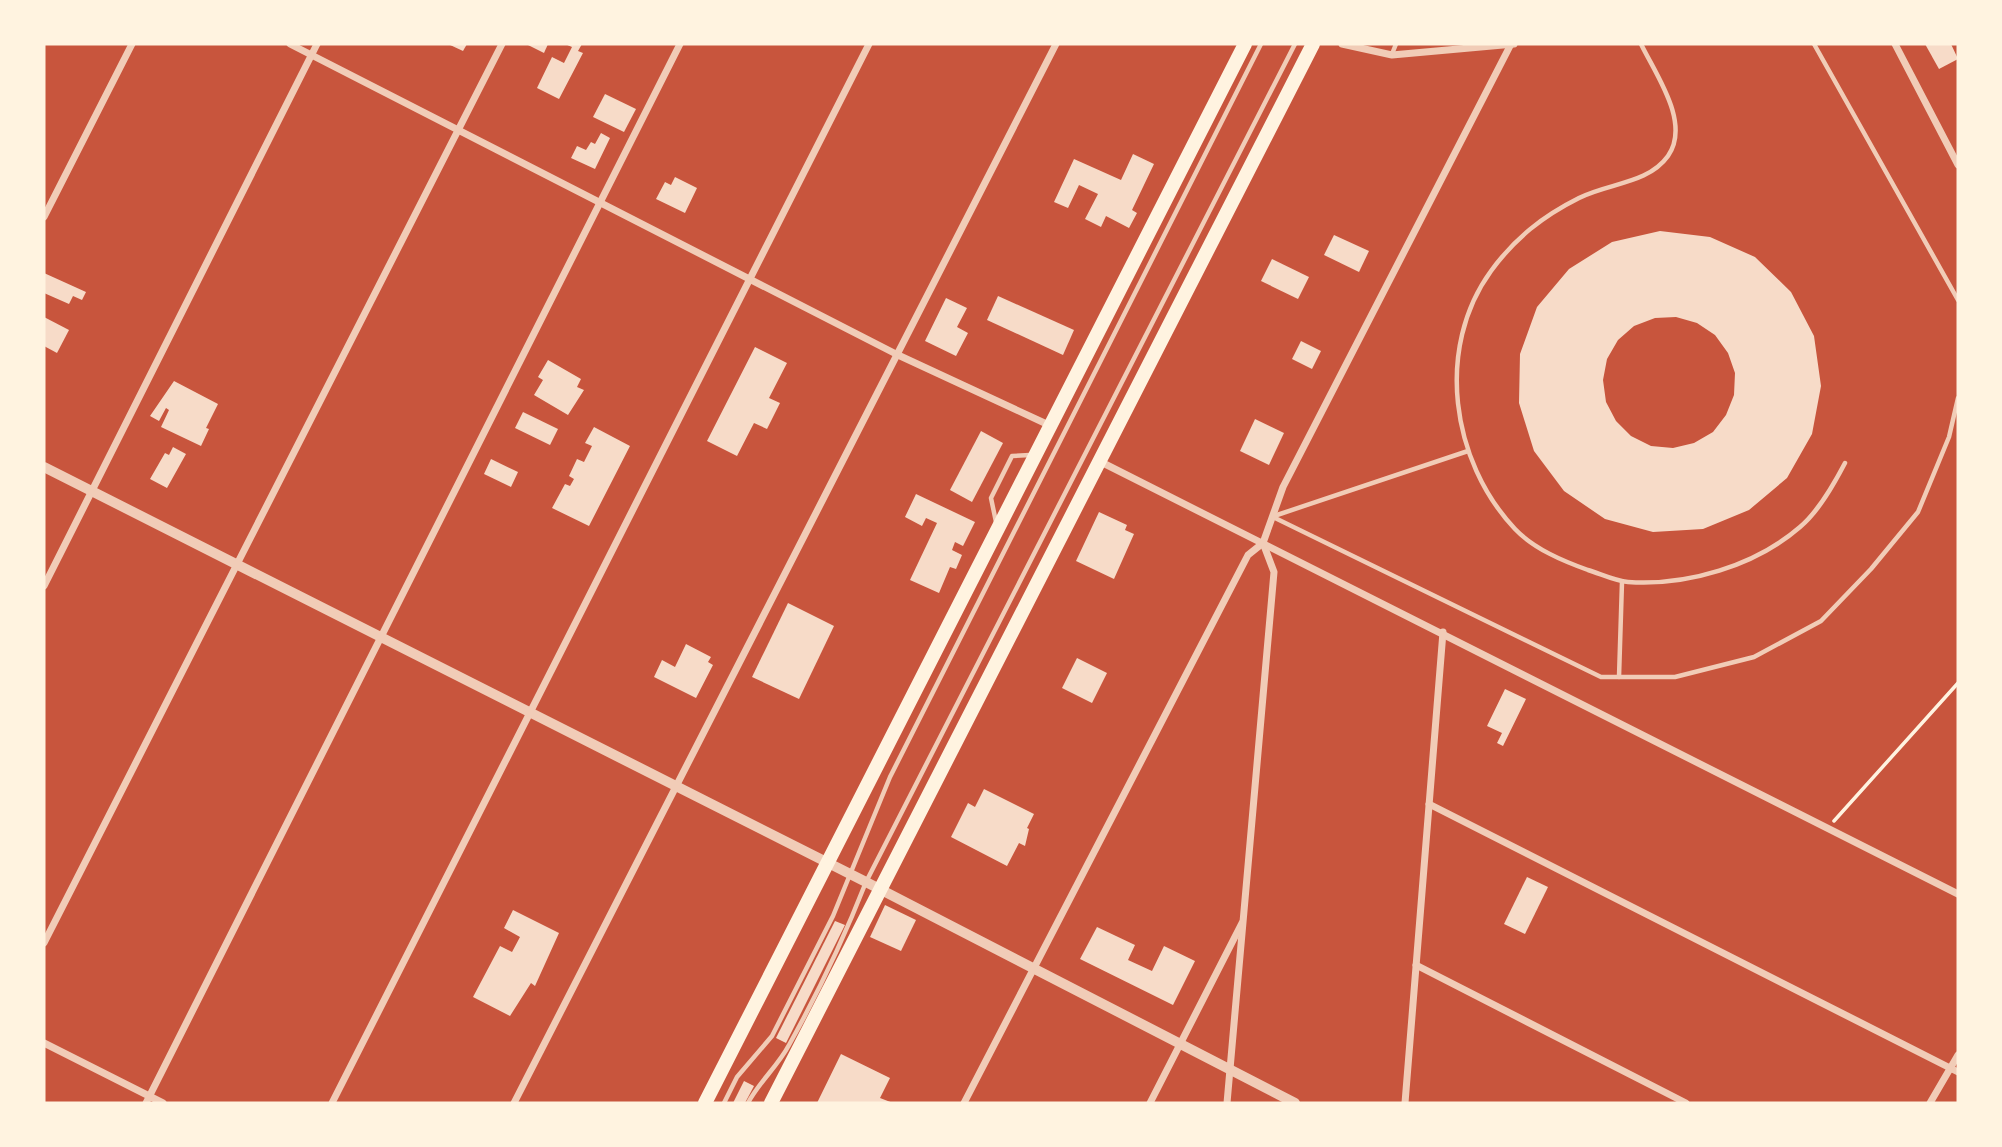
<svg xmlns="http://www.w3.org/2000/svg" width="2002" height="1147" viewBox="0 0 2002 1147" font-family="'Exo 2',sans-serif">
<rect width="100%" height="100%" fill="#c8553d"/>
<!-- building -->
<g fill="#f7dbc8" fill-rule="evenodd">
<path d="M 448,44 L 467,44 L 463,51 Z"/>
<path d="M 526,44 L 548,44 L 544,53 Z"/>
<path d="M 565,44 L 582,44 L 578,51 L 583,53 L 559,99 L 537,88 L 552,57 L 564,63 L 572,47 Z"/>
<path d="M 1925,44 L 1951,44 L 1958,59 L 1939,69 Z"/>
<path d="M 605,94 L 636,109 L 624,132 L 593,117 Z"/>
<path d="M 601,133 L 610,138 L 595,169 L 571,158 L 577,146 L 586,150 L 591,142 L 595,144 Z"/>
<path d="M 1133,154 L 1154,164 L 1132,210 L 1137,213 L 1129,228 L 1106,216 L 1101,227 L 1085,219 L 1098,194 L 1079,185 L 1068,208 L 1054,202 L 1074,159 L 1121,180 Z"/>
<path d="M 675,177 L 697,188 L 685,213 L 656,199 L 665,182 L 671,185 Z"/>
<path d="M 1660,231 L 1710,237 L 1755,257 L 1791,292 L 1814,336 L 1821,386 L 1812,434 L 1787,478 L 1749,510 L 1703,529 L 1653,532 L 1605,519 L 1564,491 L 1534,451 L 1519,403 L 1520,354 L 1537,307 L 1569,269 L 1612,242 ZM 1676,317 L 1697,323 L 1715,335 L 1728,353 L 1735,373 L 1734,395 L 1726,415 L 1713,432 L 1694,443 L 1673,448 L 1651,446 L 1631,436 L 1616,421 L 1606,402 L 1603,380 L 1607,359 L 1618,340 L 1634,326 L 1655,318 Z"/>
<path d="M 1334,235 L 1369,251 L 1359,272 L 1324,255 Z"/>
<path d="M 1272,259 L 1309,277 L 1298,299 L 1261,281 Z"/>
<path d="M 44,273 L 86,292 L 82,300 L 73,296 L 69,304 L 44,293 Z"/>
<path d="M 998,296 L 1074,330 L 1063,355 L 987,320 Z"/>
<path d="M 946,298 L 967,308 L 957,327 L 968,333 L 956,356 L 925,341 Z"/>
<path d="M 44,317 L 69,330 L 57,353 L 44,346 Z"/>
<path d="M 1301,341 L 1321,351 L 1312,369 L 1292,359 Z"/>
<path d="M 755,347 L 787,363 L 769,398 L 780,403 L 767,429 L 754,423 L 737,456 L 707,441 Z"/>
<path d="M 548,360 L 581,379 L 577,387 L 584,390 L 568,415 L 534,395 L 543,380 L 538,377 Z"/>
<path d="M 174,381 L 218,404 L 206,428 L 209,429 L 201,446 L 161,427 L 169,410 L 166,408 L 159,421 L 150,416 Z"/>
<path d="M 523,412 L 558,429 L 550,445 L 515,428 Z"/>
<path d="M 1255,419 L 1284,433 L 1269,465 L 1240,451 Z"/>
<path d="M 594,427 L 630,446 L 589,526 L 552,508 L 565,484 L 570,486 L 574,479 L 569,476 L 577,459 L 584,462 L 592,446 L 585,443 Z"/>
<path d="M 981,431 L 1003,443 L 972,502 L 950,490 Z"/>
<path d="M 173,447 L 186,454 L 167,488 L 150,479 L 165,453 L 169,455 Z"/>
<path d="M 491,459 L 518,472 L 511,487 L 484,474 Z"/>
<path d="M 916,494 L 975,522 L 963,546 L 955,542 L 952,550 L 962,555 L 956,569 L 950,567 L 939,593 L 910,580 L 937,523 L 926,518 L 922,526 L 905,517 Z"/>
<path d="M 1099,512 L 1127,525 L 1125,530 L 1134,534 L 1114,579 L 1076,561 Z"/>
<path d="M 788,603 L 834,626 L 799,699 L 752,677 Z"/>
<path d="M 686,644 L 711,657 L 708,662 L 713,665 L 696,698 L 654,677 L 662,660 L 675,667 Z"/>
<path d="M 1077,658 L 1107,673 L 1092,703 L 1062,688 Z"/>
<path d="M 1505,689 L 1526,699 L 1503,746 L 1497,743 L 1502,733 L 1487,726 Z"/>
<path d="M 984,789 L 1034,814 L 1027,828 L 1029,829 L 1025,846 L 1019,843 L 1007,866 L 951,837 L 968,803 L 975,807 Z"/>
<path d="M 1527,877 L 1548,887 L 1525,934 L 1504,924 Z"/>
<path d="M 885,905 L 916,920 L 901,951 L 870,937 Z"/>
<path d="M 513,910 L 559,933 L 535,986 L 531,983 L 510,1016 L 473,997 L 500,946 L 512,952 L 520,937 L 504,928 Z"/>
<path d="M 835,921 L 845,925 L 786,1043 L 776,1038 Z"/>
<path d="M 1097,927 L 1135,945 L 1128,960 L 1152,971 L 1164,946 L 1195,961 L 1173,1005 L 1080,959 Z"/>
<path d="M 841,1054 L 890,1078 L 880,1098 L 893,1103 L 817,1103 Z"/>
<path d="M 744,1081 L 754,1086 L 745,1103 L 733,1103 Z"/>
</g>
<g fill="none" stroke-linecap="round" stroke-linejoin="round">
<!-- path -->
<path stroke="#fff3e0" stroke-width="3.5" d="M 1834,821 L 1958,683"/>
<!-- service -->
<g stroke="#f1ccb7" stroke-width="4.5">
<path d="M 1641,44 C 1656,75 1691,123 1668,156 C 1648,184 1608,183 1579,198 C 1543,216 1515,238 1491,271 C 1435,348 1451,461 1515,529 C 1534,549 1563,561 1588,570 C 1601,574 1615,581 1628,582 C 1687,586 1755,566 1800,527 C 1819,511 1834,484 1845,463"/>
<path d="M 1814,44 L 1958,300"/>
<path d="M 1392,54 L 1396,44"/>
<path d="M 1274,516 L 1468,451"/>
<path d="M 1273,517 L 1601,677 L 1675,677 L 1754,657 L 1821,621 L 1871,569 L 1918,512 L 1949,437 L 1958,398"/>
<path d="M 996,522 L 991,498 L 1012,456 L 1030,455"/>
<path d="M 1619,677 L 1622,582"/>
<path d="M 724,1103 L 737,1077 L 772,1036 L 833,916 L 890,777 L 1261,44"/>
<path d="M 748,1103 C 759,1082 778,1066 789,1045 C 818,993 844,938 866,882 L 1295,44"/>
</g>
<!-- minor -->
<g stroke="#f1ccb7" stroke-width="7">
<path d="M 290,44 L 898,355 L 1051,426"/>
<path d="M 1342,44 L 1392,55 L 1514,44"/>
<path d="M 1895,44 L 1958,165"/>
<path d="M 44,217 L 132,44"/>
<path d="M 1099,461 L 1958,894"/>
<path d="M 44,586 L 317,44"/>
<path d="M 1429,804 L 1958,1072"/>
<path d="M 44,943 L 502,44"/>
<path d="M 1416,965 L 1686,1103"/>
<path d="M 44,1043 L 163,1103"/>
<path d="M 146,1103 L 680,44"/>
<path d="M 332,1103 L 869,44"/>
<path d="M 514,1103 L 1056,44"/>
<path d="M 964,1103 L 1248,555 L 1263,543 L 1283,487 L 1510,46"/>
<path d="M 1150,1103 L 1242,923"/>
<path d="M 1227,1103 L 1274,572 L 1263,543"/>
<path d="M 1405,1103 L 1443,632"/>
<path d="M 1930,1103 L 1958,1055"/>
</g>
<!-- tertiary -->
<path stroke="#f1ccb7" stroke-width="10" d="M 44,467 L 866,882 L 1295,1103"/>
<!-- primary -->
<g stroke="#fff3e0" stroke-width="14">
<path d="M 705,1103 L 1245,44"/>
<path d="M 771,1103 L 1313,44"/>
</g>
</g>
<!-- border -->
<rect width="2002" height="1147" fill="none" stroke="#fff3e0" stroke-width="91"/>
</svg>
